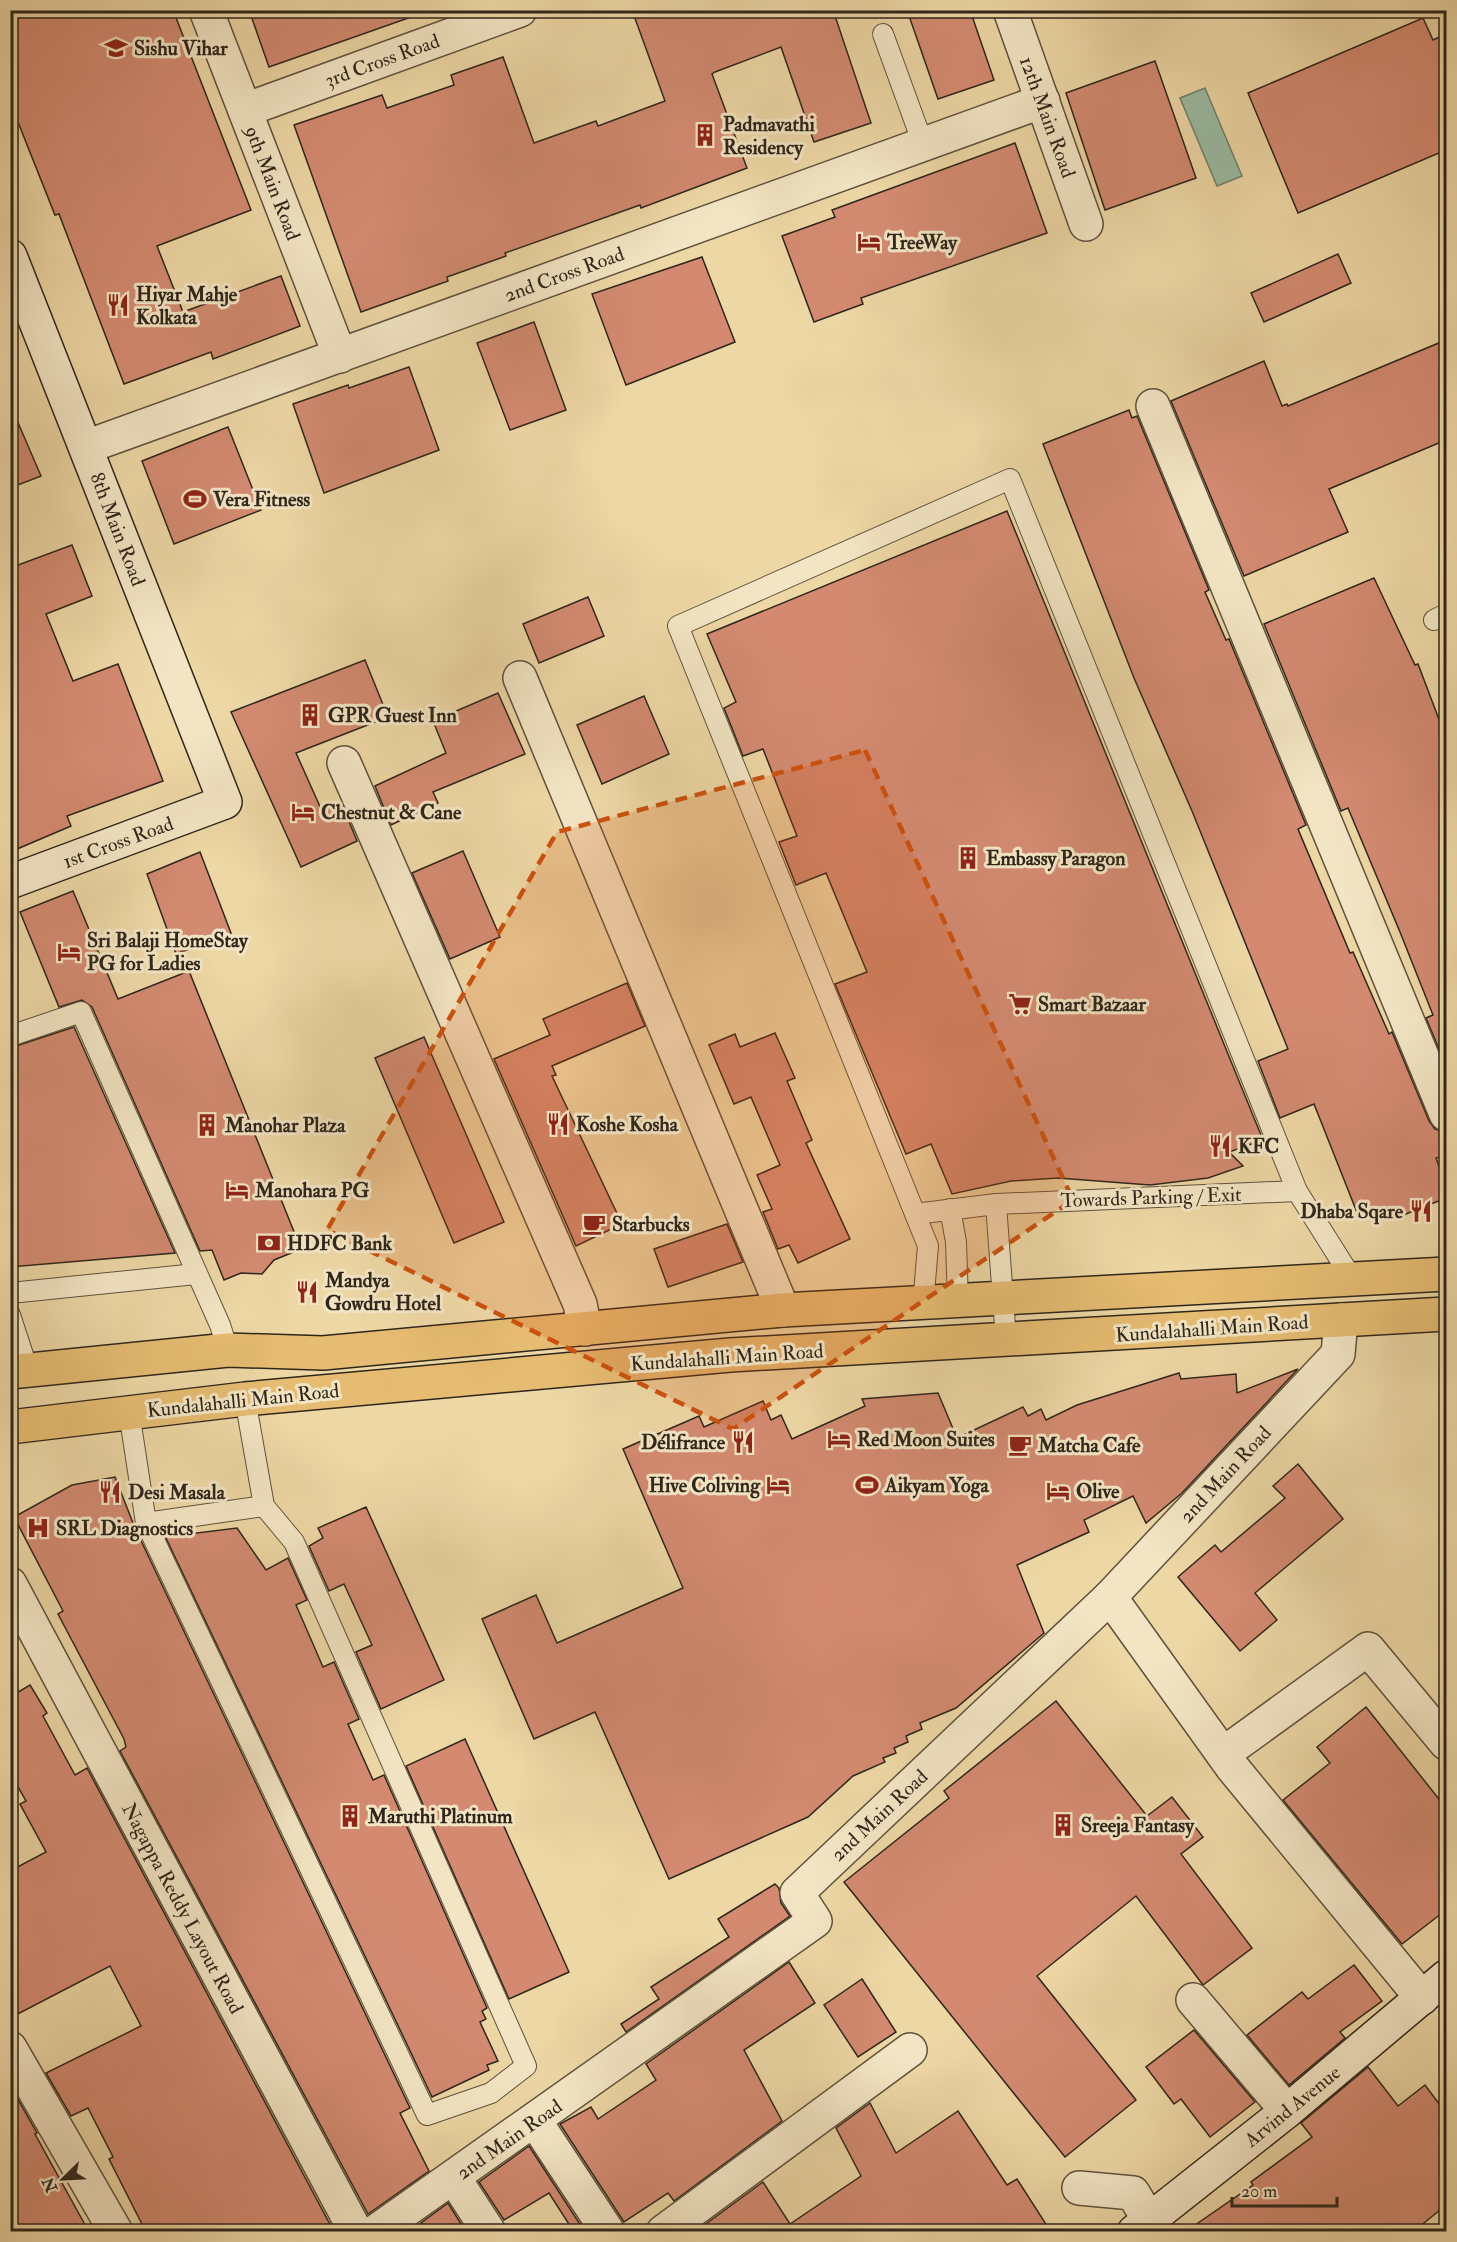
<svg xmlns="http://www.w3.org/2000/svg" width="1457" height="2242" viewBox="0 0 1457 2242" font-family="'IM FELL Double Pica',serif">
<rect width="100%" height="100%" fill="#edd7a5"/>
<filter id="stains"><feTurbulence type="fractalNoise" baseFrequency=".00333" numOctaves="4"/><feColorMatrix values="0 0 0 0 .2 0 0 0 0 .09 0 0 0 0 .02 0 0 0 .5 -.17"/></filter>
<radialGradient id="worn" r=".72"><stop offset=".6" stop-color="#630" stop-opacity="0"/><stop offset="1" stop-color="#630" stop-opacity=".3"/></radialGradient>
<!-- water -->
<path fill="#9abaa1" stroke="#6f7f6b" stroke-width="1.5" d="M 1205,88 L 1242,176 L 1217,186 L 1180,98 Z"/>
<!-- building -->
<g fill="#d38a71" stroke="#2f261b" stroke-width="1.5">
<path d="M 10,10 L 173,10 L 251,210 L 157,246 L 183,312 L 281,276 L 300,326 L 213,359 L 211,352 L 124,384 L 59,214 L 55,215 L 10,102 Z"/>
<path d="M 249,10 L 416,10 L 417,15 L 269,67 Z"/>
<path d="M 632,10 L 833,10 L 871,123 L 814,142 L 781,47 L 715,72 L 712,74 L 747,168 L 641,208 L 640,205 L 505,253 L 506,256 L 447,277 L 448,281 L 361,312 L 294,125 L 382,95 L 387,108 L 454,85 L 451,75 L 503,57 L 534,143 L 596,121 L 598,126 L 665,101 Z"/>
<path d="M 907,10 L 970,10 L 994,80 L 938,99 Z"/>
<path d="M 1423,18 L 1433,40 L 1446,34 L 1446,150 L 1298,213 L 1248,93 Z"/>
<path d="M 1155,61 L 1196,178 L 1105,210 L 1066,93 Z"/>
<path d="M 1015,143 L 1047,233 L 861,298 L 863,304 L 814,322 L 782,236 L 835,217 L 832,210 Z"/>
<path d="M 1338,254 L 1351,283 L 1264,322 L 1251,293 Z"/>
<path d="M 702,257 L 735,342 L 626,385 L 592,294 Z"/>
<path d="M 534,322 L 566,410 L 510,430 L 477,343 Z"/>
<path d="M 1446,340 L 1446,440 L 1329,489 L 1348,532 L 1244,576 L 1171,401 L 1264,361 L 1282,406 L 1287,404 L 1288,406 Z"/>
<path d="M 409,367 L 439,450 L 324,493 L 293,404 L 348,385 L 349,388 Z"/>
<path d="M 10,404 L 41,476 L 10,488 Z"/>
<path d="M 1129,410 L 1132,418 L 1137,416 L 1209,590 L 1205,592 L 1226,640 L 1229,639 L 1306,825 L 1298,829 L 1350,953 L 1353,952 L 1389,1034 L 1392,1032 L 1429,1121 L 1435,1129 L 1446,1132 L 1446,1156 L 1436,1158 L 1446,1185 L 1446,1198 L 1396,1218 L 1392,1207 L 1360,1220 L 1314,1104 L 1280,1118 L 1258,1061 L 1288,1049 L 1192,811 L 1134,678 L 1043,444 Z"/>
<path d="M 228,427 L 261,510 L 174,544 L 142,461 Z"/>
<path d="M 1007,511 L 1263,1140 L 1229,1152 L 1243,1166 L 1208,1178 L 1150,1185 L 1058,1178 L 1011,1181 L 952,1194 L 931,1144 L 906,1154 L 835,984 L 867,972 L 826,873 L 796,885 L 779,842 L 797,836 L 763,749 L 743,756 L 724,708 L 736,702 L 707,634 Z"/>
<path d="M 72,545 L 92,596 L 46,614 L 73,681 L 118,664 L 163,781 L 67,816 L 71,826 L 10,852 L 10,568 Z"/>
<path d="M 1374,578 L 1415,665 L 1418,664 L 1446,738 L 1446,1066 L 1426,1018 L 1433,1015 L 1400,932 L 1348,808 L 1341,811 L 1264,624 Z"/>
<path d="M 588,597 L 604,636 L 539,663 L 523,624 Z"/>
<path d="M 365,660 L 388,717 L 296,753 L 322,811 L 341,802 L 357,841 L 301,867 L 231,712 Z"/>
<path d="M 498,693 L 525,754 L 433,792 L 438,803 L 391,825 L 375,786 L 446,753 L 433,721 Z"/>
<path d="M 644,696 L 669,754 L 602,784 L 577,725 Z"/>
<path d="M 463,851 L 500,937 L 450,959 L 412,873 Z"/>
<path d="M 200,852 L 231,933 L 176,954 L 147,874 Z"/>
<path d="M 73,891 L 118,999 L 189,971 L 301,1249 L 274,1260 L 262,1274 L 241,1273 L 224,1280 L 212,1250 L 200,1251 L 92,1007 L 82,1000 L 59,1007 L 20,912 Z"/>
<path d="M 627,983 L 645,1026 L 552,1066 L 556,1075 L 552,1076 L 622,1224 L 576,1246 L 494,1059 L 550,1035 L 543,1019 Z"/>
<path d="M 74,1027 L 175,1253 L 10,1267 L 10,1048 Z"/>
<path d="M 775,1033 L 795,1078 L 787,1081 L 812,1140 L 806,1143 L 850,1239 L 798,1263 L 789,1245 L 778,1249 L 763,1212 L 772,1209 L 757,1175 L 780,1165 L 751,1097 L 734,1104 L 709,1045 L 735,1034 L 740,1047 Z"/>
<path d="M 424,1037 L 504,1222 L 454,1243 L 375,1058 Z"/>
<path d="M 727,1224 L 743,1262 L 668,1287 L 654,1249 Z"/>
<path d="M 1298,1369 L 1182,1493 L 1146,1523 L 1133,1496 L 1084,1520 L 1089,1532 L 1017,1565 L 1044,1633 L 956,1708 L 920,1723 L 922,1729 L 906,1736 L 908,1742 L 894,1748 L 896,1753 L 883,1758 L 885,1762 L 853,1776 L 808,1817 L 669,1879 L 595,1712 L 534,1739 L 482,1619 L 536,1595 L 557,1643 L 683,1588 L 623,1449 L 699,1416 L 704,1427 L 763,1401 L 771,1420 L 781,1415 L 792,1439 L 865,1406 L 862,1399 L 938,1393 L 957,1438 L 1023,1407 L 1028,1416 L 1041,1409 L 1046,1420 L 1077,1405 L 1179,1373 L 1181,1379 L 1236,1374 L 1237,1393 Z"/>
<path d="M 1298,1464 L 1343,1519 L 1255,1593 L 1277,1620 L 1240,1651 L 1178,1577 L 1215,1545 L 1221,1552 L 1285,1498 L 1273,1486 Z"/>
<path d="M 115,1477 L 135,1528 L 410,2108 L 400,2113 L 429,2171 L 368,2214 L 120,1751 L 126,1747 L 124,1739 L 58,1614 L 63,1611 L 14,1517 L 72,1485 Z"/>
<path d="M 366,1507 L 444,1680 L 381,1709 L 356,1652 L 372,1645 L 344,1584 L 329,1591 L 309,1546 L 323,1538 L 318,1528 Z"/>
<path d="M 237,1528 L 266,1570 L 288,1558 L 307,1600 L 296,1605 L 323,1667 L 334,1662 L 359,1719 L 348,1724 L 373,1780 L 384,1775 L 487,2008 L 482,2011 L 486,2019 L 480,2022 L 498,2061 L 487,2065 L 489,2070 L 432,2097 L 165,1536 L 184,1530 L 189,1534 Z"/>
<path d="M 30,1685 L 47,1713 L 43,1716 L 75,1775 L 87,1768 L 334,2232 L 146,2232 L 109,2159 L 113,2157 L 88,2108 L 71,2116 L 46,2073 L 141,2026 L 110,1966 L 10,2018 L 10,1871 L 46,1852 L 20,1804 L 26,1801 L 10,1773 L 10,1697 Z"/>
<path d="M 1056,1701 L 1147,1816 L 1172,1797 L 1203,1837 L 1181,1854 L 1252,1948 L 1203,1985 L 1136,1896 L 1037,1976 L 1136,2100 L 1065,2157 L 844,1882 L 949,1798 L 944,1791 Z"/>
<path d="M 1366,1707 L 1446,1808 L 1446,1910 L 1402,1944 L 1283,1800 L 1330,1763 L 1317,1747 Z"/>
<path d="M 465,1739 L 569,1972 L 509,1999 L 406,1766 Z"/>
<path d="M 775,1884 L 779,1888 L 781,1903 L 790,1916 L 626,2032 L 621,2024 L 659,1999 L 651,1987 L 729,1937 L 718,1919 Z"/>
<path d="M 789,1962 L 815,2003 L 744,2050 L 782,2121 L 674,2201 L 668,2193 L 624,2222 L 560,2124 L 591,2107 L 598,2119 L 656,2080 L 646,2064 Z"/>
<path d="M 1354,1965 L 1382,2001 L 1340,2032 L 1345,2038 L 1289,2085 L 1247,2035 L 1302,1992 L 1308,1999 Z"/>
<path d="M 862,1979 L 896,2032 L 858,2057 L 824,2005 Z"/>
<path d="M 1194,2030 L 1255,2102 L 1210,2137 L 1181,2099 L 1174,2104 L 1146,2067 Z"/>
<path d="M 1368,2067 L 1398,2106 L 1425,2085 L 1446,2113 L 1446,2205 L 1413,2232 L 1185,2232 L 1253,2185 L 1251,2182 L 1312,2137 L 1301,2123 Z"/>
<path d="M 12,2089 L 37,2133 L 35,2134 L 89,2232 L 10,2232 Z"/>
<path d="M 870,2103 L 896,2153 L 958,2111 L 1007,2185 L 1017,2179 L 1051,2232 L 695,2232 L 763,2182 L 790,2224 L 861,2176 L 836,2128 Z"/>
<path d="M 529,2146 L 585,2232 L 574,2232 L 549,2193 L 504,2220 L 479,2182 Z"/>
<path d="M 448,2203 L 466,2232 L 427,2232 L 421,2223 Z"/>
</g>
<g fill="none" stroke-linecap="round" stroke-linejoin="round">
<!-- lane casing -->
<g stroke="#5e523e" stroke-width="22">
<g id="lane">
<path d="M 883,34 L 923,144"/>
<path d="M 1434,620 L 1446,614"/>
<path d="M 10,1036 L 81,1012 L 220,1325 L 228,1350"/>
<path d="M 996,1204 L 1006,1340"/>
<path d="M 950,1209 L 956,1242 L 958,1302"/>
<path d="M 915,1214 L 996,1204 L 1297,1191"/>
<path d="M 10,1293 L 196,1274"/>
<path d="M 923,1305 L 928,1246 L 678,626 L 1010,479 L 1297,1191 L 1353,1280"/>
<path d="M 10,1315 L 28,1370"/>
<path d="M 129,1412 L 146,1523 L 427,2115 L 491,2093 L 526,2066 L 294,1542 L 264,1506 L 245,1399"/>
<path d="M 146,1523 L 264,1506"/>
</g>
</g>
<!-- street casing -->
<g stroke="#5e523e" stroke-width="36">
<g id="street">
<path d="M 206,10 L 340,356"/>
<path d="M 1010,10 L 1086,224"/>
<path d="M 245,110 L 520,10"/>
<path d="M 1153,406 L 1446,1114"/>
<path d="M 86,447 L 1043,101"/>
<path d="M 520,678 L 783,1310"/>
<path d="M 344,763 L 580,1304 L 585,1329"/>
<path d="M 10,1584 L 356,2232"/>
<path d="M 1110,1597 L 1232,1767 L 1422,1998"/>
<path d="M 1223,1754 L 1368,1649 L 1446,1743"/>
<path d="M 1193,2000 L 1287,2111"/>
<path d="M 10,2048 L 116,2232"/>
<path d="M 535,2121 L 608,2232"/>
<path d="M 454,2178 L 489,2232"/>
<path d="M 1079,2188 L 1133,2193 L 1149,2220"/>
<path d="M 375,2232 L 815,1921 L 797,1893 L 1110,1597 L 1338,1354 L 1341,1320"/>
<path d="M 663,2232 L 910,2050"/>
</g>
</g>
<!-- secondary casing -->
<g stroke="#2f261b" stroke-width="36">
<g id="secondary">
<path d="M 10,256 L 225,802 L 10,882"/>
<path d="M 1134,2232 L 1287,2111 L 1446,1977"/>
</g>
</g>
<!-- primary casing -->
<g stroke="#2f261b" stroke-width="36">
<g id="primary">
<path d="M 10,1372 L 228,1350 L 323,1353 L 783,1310 L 1446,1274"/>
<path d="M 10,1427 L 245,1399 L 730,1355 L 1446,1314"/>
</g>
</g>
<!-- lane -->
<use href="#lane" stroke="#f3e5c4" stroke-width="20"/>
<!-- street -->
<use href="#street" stroke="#f3e5c4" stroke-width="33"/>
<!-- secondary -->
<use href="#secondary" stroke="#f3e5c4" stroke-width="33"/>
<!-- primary -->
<use href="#primary" stroke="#e6bc72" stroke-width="33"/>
</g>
<!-- marked area -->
<path fill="#cc510e" fill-opacity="0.2" stroke="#cc510e" stroke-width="4.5" stroke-dasharray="12 8" stroke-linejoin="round" d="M 865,750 L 1073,1200 L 733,1429 L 327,1230 L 557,832 Z"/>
<!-- icons -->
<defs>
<g id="school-bare" transform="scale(1.8)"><path d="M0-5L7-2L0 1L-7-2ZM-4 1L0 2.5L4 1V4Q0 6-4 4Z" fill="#8f2418" stroke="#f3e5c4" stroke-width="2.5" paint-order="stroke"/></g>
<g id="building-bare" transform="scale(1.8)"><path d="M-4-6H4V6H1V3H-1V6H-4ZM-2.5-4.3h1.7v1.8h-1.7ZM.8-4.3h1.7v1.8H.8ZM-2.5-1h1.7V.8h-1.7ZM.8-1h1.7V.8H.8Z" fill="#8f2418" stroke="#f3e5c4" stroke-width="2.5" paint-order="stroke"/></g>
<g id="hotel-bare" transform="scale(1.8)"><path d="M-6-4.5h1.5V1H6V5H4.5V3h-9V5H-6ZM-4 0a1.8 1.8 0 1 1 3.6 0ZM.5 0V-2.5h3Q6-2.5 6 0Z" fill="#8f2418" stroke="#f3e5c4" stroke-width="2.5" paint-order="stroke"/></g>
<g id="restaurant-bare" transform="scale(1.8)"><path d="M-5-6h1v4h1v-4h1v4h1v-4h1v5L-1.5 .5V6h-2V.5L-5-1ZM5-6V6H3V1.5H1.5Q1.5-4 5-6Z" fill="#8f2418" stroke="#f3e5c4" stroke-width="2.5" paint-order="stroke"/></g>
<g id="stadium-bare" transform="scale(1.8)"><path d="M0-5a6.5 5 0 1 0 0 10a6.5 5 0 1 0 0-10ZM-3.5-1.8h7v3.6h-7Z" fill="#8f2418" stroke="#f3e5c4" stroke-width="2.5" paint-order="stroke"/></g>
<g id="supermarket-bare" transform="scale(1.8)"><path d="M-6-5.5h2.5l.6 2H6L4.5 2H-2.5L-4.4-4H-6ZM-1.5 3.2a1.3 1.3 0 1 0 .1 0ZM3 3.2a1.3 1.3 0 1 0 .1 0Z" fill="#8f2418" stroke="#f3e5c4" stroke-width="2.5" paint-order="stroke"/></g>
<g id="cafe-bare" transform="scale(1.8)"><path d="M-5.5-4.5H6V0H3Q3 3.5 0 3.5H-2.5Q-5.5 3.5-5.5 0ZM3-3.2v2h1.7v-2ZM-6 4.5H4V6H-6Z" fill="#8f2418" stroke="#f3e5c4" stroke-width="2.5" paint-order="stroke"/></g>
<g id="bank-bare" transform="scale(1.8)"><path d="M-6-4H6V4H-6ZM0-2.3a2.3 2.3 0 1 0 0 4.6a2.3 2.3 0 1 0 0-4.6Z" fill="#8f2418" stroke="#f3e5c4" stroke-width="2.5" paint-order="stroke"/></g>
<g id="hospital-bare" transform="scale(1.8)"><path d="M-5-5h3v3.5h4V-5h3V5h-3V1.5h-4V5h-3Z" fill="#8f2418" stroke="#f3e5c4" stroke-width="2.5" paint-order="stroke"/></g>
</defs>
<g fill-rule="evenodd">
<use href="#school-bare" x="116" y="48"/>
<use href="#building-bare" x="705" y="135"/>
<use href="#hotel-bare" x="869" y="242"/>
<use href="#restaurant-bare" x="118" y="305"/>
<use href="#stadium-bare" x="195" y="499"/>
<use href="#building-bare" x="310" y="715"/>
<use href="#hotel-bare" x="303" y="812"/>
<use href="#building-bare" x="968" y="858"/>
<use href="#hotel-bare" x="69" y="952"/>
<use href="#supermarket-bare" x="1020" y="1004"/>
<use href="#restaurant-bare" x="558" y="1124"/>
<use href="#building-bare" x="207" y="1125"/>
<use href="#restaurant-bare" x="1220" y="1146"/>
<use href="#hotel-bare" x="237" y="1190"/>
<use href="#restaurant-bare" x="1421" y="1211"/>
<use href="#cafe-bare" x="594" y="1224"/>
<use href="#bank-bare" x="269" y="1243"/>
<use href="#restaurant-bare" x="307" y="1292"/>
<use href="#hotel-bare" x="839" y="1439"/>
<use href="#restaurant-bare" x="743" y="1442"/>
<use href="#cafe-bare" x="1020" y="1445"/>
<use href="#hotel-bare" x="778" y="1485"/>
<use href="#stadium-bare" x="867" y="1485"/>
<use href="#hotel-bare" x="1058" y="1491"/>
<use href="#restaurant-bare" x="110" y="1492"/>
<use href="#hospital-bare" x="38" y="1528"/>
<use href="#building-bare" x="350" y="1816"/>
<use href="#building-bare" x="1063" y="1825"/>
</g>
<g text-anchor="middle" stroke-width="6" stroke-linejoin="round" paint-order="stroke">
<!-- poi labels -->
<g font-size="20" font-weight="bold" fill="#2f261b" stroke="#f3e5c4" text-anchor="start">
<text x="134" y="55">Sishu Vihar</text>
<text x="723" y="131">Padmavathi<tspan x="723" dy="23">Residency</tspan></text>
<text x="887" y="249">TreeWay</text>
<text x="136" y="301">Hiyar Mahje<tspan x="136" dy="23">Kolkata</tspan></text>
<text x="213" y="506">Vera Fitness</text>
<text x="328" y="722">GPR Guest Inn</text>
<text x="321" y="819">Chestnut &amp; Cane</text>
<text x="986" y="865">Embassy Paragon</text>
<text x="87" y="947">Sri Balaji HomeStay<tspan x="87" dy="23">PG for Ladies</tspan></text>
<text x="1038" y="1011">Smart Bazaar</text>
<text x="576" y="1131">Koshe Kosha</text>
<text x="225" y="1132">Manohar Plaza</text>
<text x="1238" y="1153">KFC</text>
<text x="255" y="1197">Manohara PG</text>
<text x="1403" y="1218" text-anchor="end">Dhaba Sqare</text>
<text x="612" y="1231">Starbucks</text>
<text x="287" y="1250">HDFC Bank</text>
<text x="325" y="1287">Mandya<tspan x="325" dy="23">Gowdru Hotel</tspan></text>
<text x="857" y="1446">Red Moon Suites</text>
<text x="725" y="1449" text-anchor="end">Délifrance</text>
<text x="1038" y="1452">Matcha Cafe</text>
<text x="760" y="1492" text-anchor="end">Hive Coliving</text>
<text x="885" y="1492">Aikyam Yoga</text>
<text x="1076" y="1498">Olive</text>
<text x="128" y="1499">Desi Masala</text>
<text x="56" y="1535">SRL Diagnostics</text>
<text x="368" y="1823">Maruthi Platinum</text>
<text x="1081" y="1832">Sreeja Fantasy</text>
</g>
<!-- street labels -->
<g font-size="20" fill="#2f261b" stroke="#f3e5c4">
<text transform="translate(382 60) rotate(-20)" y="7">3rd Cross Road</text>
<text transform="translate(1048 117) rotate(70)" y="7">12th Main Road</text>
<text transform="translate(273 183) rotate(69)" y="7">9th Main Road</text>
<text transform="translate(564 274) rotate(-20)" y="7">2nd Cross Road</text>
<text transform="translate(118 529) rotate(69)" y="7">8th Main Road</text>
<text transform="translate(118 842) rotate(-20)" y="7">1st Cross Road</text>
<text transform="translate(1151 1197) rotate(-2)" y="7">Towards Parking / Exit</text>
<text transform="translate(1212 1328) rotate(-4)" y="7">Kundalahalli Main Road</text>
<text transform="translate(727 1357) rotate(-4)" y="7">Kundalahalli Main Road</text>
<text transform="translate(243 1400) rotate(-6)" y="7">Kundalahalli Main Road</text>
<text transform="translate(1225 1474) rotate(-47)" y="7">2nd Main Road</text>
<text transform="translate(879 1815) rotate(-43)" y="7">2nd Main Road</text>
<text transform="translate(183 1908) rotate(62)" y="7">Nagappa Reddy Layout Road</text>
<text transform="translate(1292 2106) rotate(-39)" y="7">Arvind Avenue</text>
<text transform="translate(509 2139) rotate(-35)" y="7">2nd Main Road</text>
</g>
</g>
<!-- margin -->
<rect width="1457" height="2242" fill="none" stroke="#edd7a5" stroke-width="36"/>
<rect x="12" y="12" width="1433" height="2218" fill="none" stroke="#2f261b" stroke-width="3"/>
<rect x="18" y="18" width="1421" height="2206" fill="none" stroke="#2f261b" stroke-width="1.5"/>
<!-- north arrow -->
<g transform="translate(63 2179) rotate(246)" stroke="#f3e5c4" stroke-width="4.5" paint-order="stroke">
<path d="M0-4.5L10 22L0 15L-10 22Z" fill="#2f261b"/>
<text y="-9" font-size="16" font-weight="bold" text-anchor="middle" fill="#2f261b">N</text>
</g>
<!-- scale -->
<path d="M1232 2197v9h105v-9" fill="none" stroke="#2f261b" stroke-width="3"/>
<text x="1241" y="2197" font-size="18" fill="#2f261b" stroke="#f3e5c4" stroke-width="4.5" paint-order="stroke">20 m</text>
<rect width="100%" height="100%" filter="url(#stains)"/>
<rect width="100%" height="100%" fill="url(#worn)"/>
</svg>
